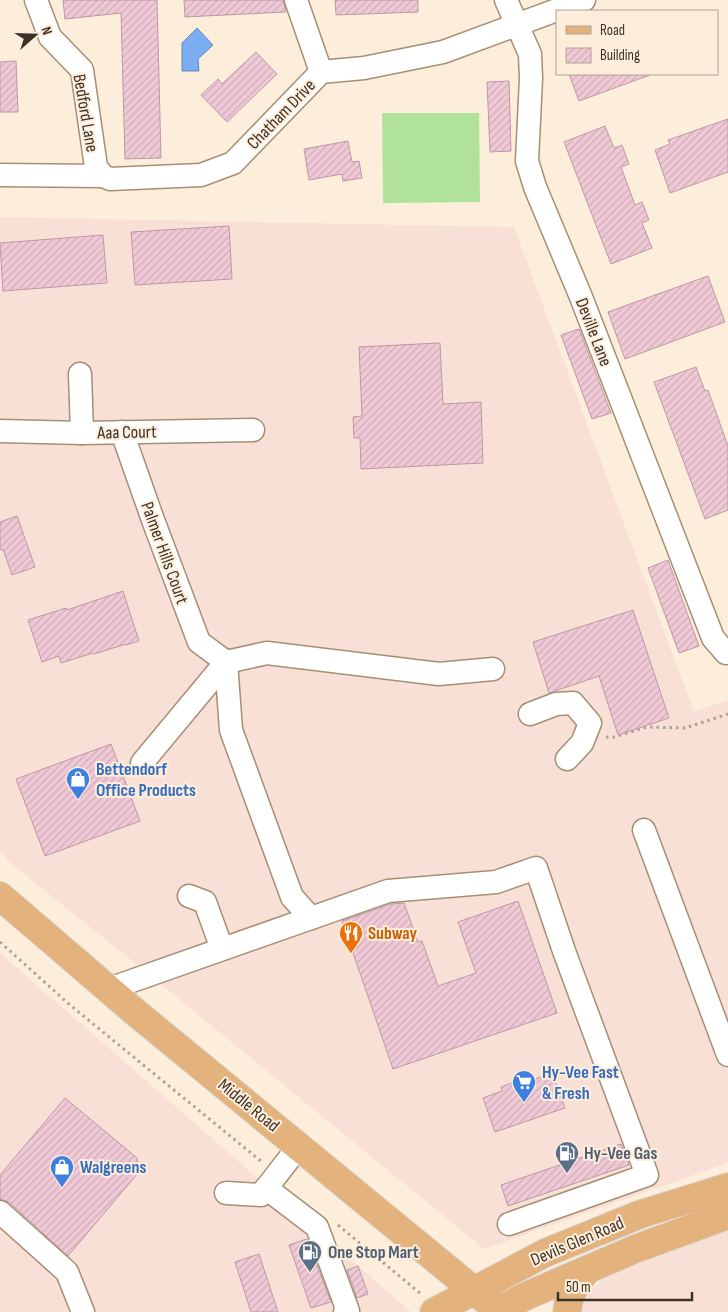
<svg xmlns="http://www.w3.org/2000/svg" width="728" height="1312" viewBox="0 0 728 1312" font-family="'Sofia Sans Condensed',sans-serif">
<defs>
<pattern id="building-hatch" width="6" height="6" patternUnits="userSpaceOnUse" patternTransform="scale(1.25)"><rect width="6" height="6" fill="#f0c9d6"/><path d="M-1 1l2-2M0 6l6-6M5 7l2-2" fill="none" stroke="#cfadb8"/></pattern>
</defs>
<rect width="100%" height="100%" fill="#fdeedc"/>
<!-- commercial -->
<g fill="#f9e0d7">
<path d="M 0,217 L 514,227 L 694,712 L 728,700 L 728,1163 L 484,1249 L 136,964 L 9,862 L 0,852 Z"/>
<path d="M 0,953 L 411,1312 L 0,1312 Z"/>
<path d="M 728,1226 L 728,1312 L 580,1312 L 580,1299 L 623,1263 Z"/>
</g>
<!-- pitch -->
<path fill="#b1e29a" d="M 382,113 L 479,113 L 480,202 L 383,203 Z"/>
<!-- water -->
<path fill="#7badf1" stroke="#6888b4" d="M 197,28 L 213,45 L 198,59 L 199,71 L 182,71 L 182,43 Z"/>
<!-- building -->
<g fill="url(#building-hatch)" stroke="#bd98a5">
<path d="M 63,0 L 157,0 L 161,158 L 125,159 L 121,13 L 65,19 Z"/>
<path d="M 184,0 L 283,0 L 286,12 L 185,17 Z"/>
<path d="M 335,0 L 418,0 L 418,12 L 336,15 Z"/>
<path d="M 256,52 L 277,74 L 227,122 L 201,95 L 218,79 L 222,84 Z"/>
<path d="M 16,61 L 18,112 L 0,112 L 0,62 Z"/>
<path d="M 569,74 L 650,74 L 650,75 L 579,101 Z"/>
<path d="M 509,81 L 511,151 L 490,152 L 487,82 Z"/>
<path d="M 728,119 L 728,172 L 670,193 L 655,150 L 670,144 L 668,140 Z"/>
<path d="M 605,126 L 614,148 L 622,145 L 629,164 L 621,167 L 635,205 L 642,202 L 649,220 L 642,223 L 652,248 L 611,264 L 564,142 Z"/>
<path d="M 348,141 L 352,162 L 359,161 L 362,178 L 343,181 L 342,174 L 309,180 L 304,149 Z"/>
<path d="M 229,226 L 232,279 L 135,285 L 131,232 Z"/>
<path d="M 103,235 L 107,283 L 3,291 L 0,243 Z"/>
<path d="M 708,276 L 725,322 L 625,359 L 608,312 Z"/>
<path d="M 579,329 L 611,413 L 592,419 L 561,335 Z"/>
<path d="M 440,343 L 443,404 L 481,402 L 483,463 L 361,469 L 360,438 L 354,438 L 353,417 L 362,416 L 359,347 Z"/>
<path d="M 696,367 L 705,391 L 708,390 L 728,446 L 728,510 L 705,519 L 654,382 Z"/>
<path d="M 17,516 L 35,567 L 12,575 L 3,549 L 0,550 L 0,522 Z"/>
<path d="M 668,560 L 699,646 L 679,653 L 648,568 Z"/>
<path d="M 123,591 L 139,641 L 126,645 L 126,644 L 94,654 L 93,653 L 61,663 L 59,656 L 42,662 L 28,620 L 66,608 L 67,610 Z"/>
<path d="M 633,610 L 669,718 L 618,735 L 599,676 L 549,693 L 533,642 Z"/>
<path d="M 111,744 L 140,821 L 45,856 L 16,779 Z"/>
<path d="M 518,901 L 557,1013 L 393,1069 L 342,921 L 391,904 L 404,903 L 418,942 L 422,941 L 438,986 L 476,973 L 458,922 Z"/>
<path d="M 552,1073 L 565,1108 L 495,1132 L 483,1098 L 502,1091 L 501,1087 L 530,1076 L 532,1080 Z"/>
<path d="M 65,1098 L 137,1158 L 138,1173 L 68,1256 L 9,1202 L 0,1199 L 0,1175 Z"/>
<path d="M 621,1144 L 629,1165 L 508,1206 L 501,1185 Z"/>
<path d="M 307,1239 L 331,1302 L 311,1308 L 289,1245 Z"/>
<path d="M 259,1254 L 278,1312 L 251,1312 L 235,1262 Z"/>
<path d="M 358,1266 L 368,1294 L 357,1298 L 347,1270 Z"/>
</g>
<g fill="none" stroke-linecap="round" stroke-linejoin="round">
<!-- minor casing -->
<g stroke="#a68f73" stroke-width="25">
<g id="minor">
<path d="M 36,0 L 50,37 L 82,70 L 96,167 L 103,176"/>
<path d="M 296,0 L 321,72"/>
<path d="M 506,0 L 530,54 L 531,78 L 527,161 L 535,187 L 581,297 L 713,638 L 726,653 L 728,653"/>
<path d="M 0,175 L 103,176 L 110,179 L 201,175 L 233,163 L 321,72 L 364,68 L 443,52 L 584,0"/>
<path d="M 80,374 L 82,433"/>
<path d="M 0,431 L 82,433 L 253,430"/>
<path d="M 122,432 L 153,520 L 199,642 L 226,662"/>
<path d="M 226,662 L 231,730 L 292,897 L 311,918"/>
<path d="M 530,714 L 556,704 L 573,703 L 590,723 L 582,743 L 567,759"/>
<path d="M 142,763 L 226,662 L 267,653 L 439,674 L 493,669"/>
<path d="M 644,830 L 728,1055"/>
<path d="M 189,896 L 205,902 L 222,949"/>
<path d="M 109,989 L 388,891 L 496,882 L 536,868 L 564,951 L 647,1175 L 509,1224"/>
<path d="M 266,1188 L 317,1227 L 348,1311 L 345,1312"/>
<path d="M 226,1193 L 261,1195 L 299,1146"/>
<path d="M 0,1212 L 67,1272 L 83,1312"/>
</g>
</g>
<!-- major casing -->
<g stroke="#dcdad8" stroke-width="30">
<g id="major">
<path d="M 0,896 L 135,1012 L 500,1312"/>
<path d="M 434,1312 L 545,1253 L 641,1214 L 728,1187"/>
<path d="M 495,1312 L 526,1296 L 635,1249 L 728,1215"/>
<path d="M 567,1312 C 568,1296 576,1282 587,1270"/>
</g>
</g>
<!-- path -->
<g stroke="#afa293" stroke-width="3" stroke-dasharray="2.5 4" stroke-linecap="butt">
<path d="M 606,737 L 614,737 L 647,727 L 685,728 L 728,714"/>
<path d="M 0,942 L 70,1005 L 262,1162"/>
<path d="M 338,1225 L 421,1294"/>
</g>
<!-- minor -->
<use href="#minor" stroke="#fff" stroke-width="22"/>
<!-- major -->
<use href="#major" stroke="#e3b27d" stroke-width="28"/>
</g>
<!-- icons -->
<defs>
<g id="shop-pin" transform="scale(1.25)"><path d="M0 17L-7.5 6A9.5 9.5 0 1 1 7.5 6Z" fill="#3f7fe0" stroke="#fdeedc"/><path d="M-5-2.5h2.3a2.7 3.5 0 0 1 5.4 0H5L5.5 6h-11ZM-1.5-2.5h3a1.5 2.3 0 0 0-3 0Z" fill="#fff"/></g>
<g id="restaurant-pin" transform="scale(1.25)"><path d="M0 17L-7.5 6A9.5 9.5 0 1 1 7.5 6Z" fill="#e8710a" stroke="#fdeedc"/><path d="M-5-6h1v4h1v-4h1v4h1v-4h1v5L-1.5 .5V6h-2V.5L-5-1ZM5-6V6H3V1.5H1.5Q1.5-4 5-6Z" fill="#fff"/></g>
<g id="supermarket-pin" transform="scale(1.25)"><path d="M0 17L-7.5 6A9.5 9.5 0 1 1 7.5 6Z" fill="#3f7fe0" stroke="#fdeedc"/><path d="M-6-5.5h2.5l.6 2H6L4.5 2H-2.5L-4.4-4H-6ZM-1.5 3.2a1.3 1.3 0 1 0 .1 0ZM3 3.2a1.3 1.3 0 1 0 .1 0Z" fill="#fff"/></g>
<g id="fuel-pin" transform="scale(1.25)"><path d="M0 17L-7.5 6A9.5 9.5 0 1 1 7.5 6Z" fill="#5c6f8a" stroke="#fdeedc"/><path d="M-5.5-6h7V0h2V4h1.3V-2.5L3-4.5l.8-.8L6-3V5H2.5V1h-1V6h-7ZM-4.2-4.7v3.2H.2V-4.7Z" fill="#fff"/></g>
</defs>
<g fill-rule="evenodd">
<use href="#shop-pin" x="78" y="779"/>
<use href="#restaurant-pin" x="351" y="933"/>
<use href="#supermarket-pin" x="524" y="1082"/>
<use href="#fuel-pin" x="567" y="1153"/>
<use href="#shop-pin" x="62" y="1167"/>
<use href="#fuel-pin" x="310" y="1252"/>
</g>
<g text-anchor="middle" stroke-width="4" stroke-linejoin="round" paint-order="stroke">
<!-- street labels -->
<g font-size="18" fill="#3c3227" stroke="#fdeedc">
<text transform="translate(86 113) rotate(80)" y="6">Bedford Lane</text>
<text transform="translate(281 114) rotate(-46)" y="6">Chatham Drive</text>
<text transform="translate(594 332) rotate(69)" y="6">Deville Lane</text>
<text transform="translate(127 432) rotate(-1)" y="6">Aaa Court</text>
<text transform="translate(165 553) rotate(70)" y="6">Palmer Hills Court</text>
<text transform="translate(249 1105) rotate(39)" y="6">Middle Road</text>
<text transform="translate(577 1241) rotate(-23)" y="6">Devils Glen Road</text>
</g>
<!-- shop labels -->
<g font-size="18" font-weight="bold" fill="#366cbe" stroke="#fdeedc" text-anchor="start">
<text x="96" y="775">Bettendorf<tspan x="96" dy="21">Office Products</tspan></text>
<text x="542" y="1078">Hy-Vee Fast<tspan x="542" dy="21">&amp; Fresh</tspan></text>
<text x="80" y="1173">Walgreens</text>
</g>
<!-- food labels -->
<g font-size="18" font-weight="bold" fill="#c56008" stroke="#fdeedc" text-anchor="start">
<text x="368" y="939">Subway</text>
</g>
<!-- service labels -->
<g font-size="18" font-weight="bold" fill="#4e5e75" stroke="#fdeedc" text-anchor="start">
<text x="584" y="1159">Hy-Vee Gas</text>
<text x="328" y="1258">One Stop Mart</text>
</g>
</g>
<!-- legend -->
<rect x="556" y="10" width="162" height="65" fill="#fdeedc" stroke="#b0a394"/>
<rect x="566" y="26" width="25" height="8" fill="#e3b27d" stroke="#b0a394"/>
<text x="600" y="35" font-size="15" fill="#3c3227">Road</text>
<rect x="566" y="48" width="25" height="15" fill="url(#building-hatch)" stroke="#b0a394"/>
<text x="600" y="60" font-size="15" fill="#3c3227">Building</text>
<!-- north arrow -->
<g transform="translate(35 35) rotate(70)" stroke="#fdeedc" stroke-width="4" paint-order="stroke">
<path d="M0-4L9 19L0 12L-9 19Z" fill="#3c3227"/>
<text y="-8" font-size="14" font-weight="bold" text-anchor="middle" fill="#3c3227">N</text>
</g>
<!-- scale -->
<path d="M558 1292v8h134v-8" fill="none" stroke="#3c3227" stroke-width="2.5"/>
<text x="566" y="1292" font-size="15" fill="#3c3227" stroke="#fdeedc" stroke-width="4" paint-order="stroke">50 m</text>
</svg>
